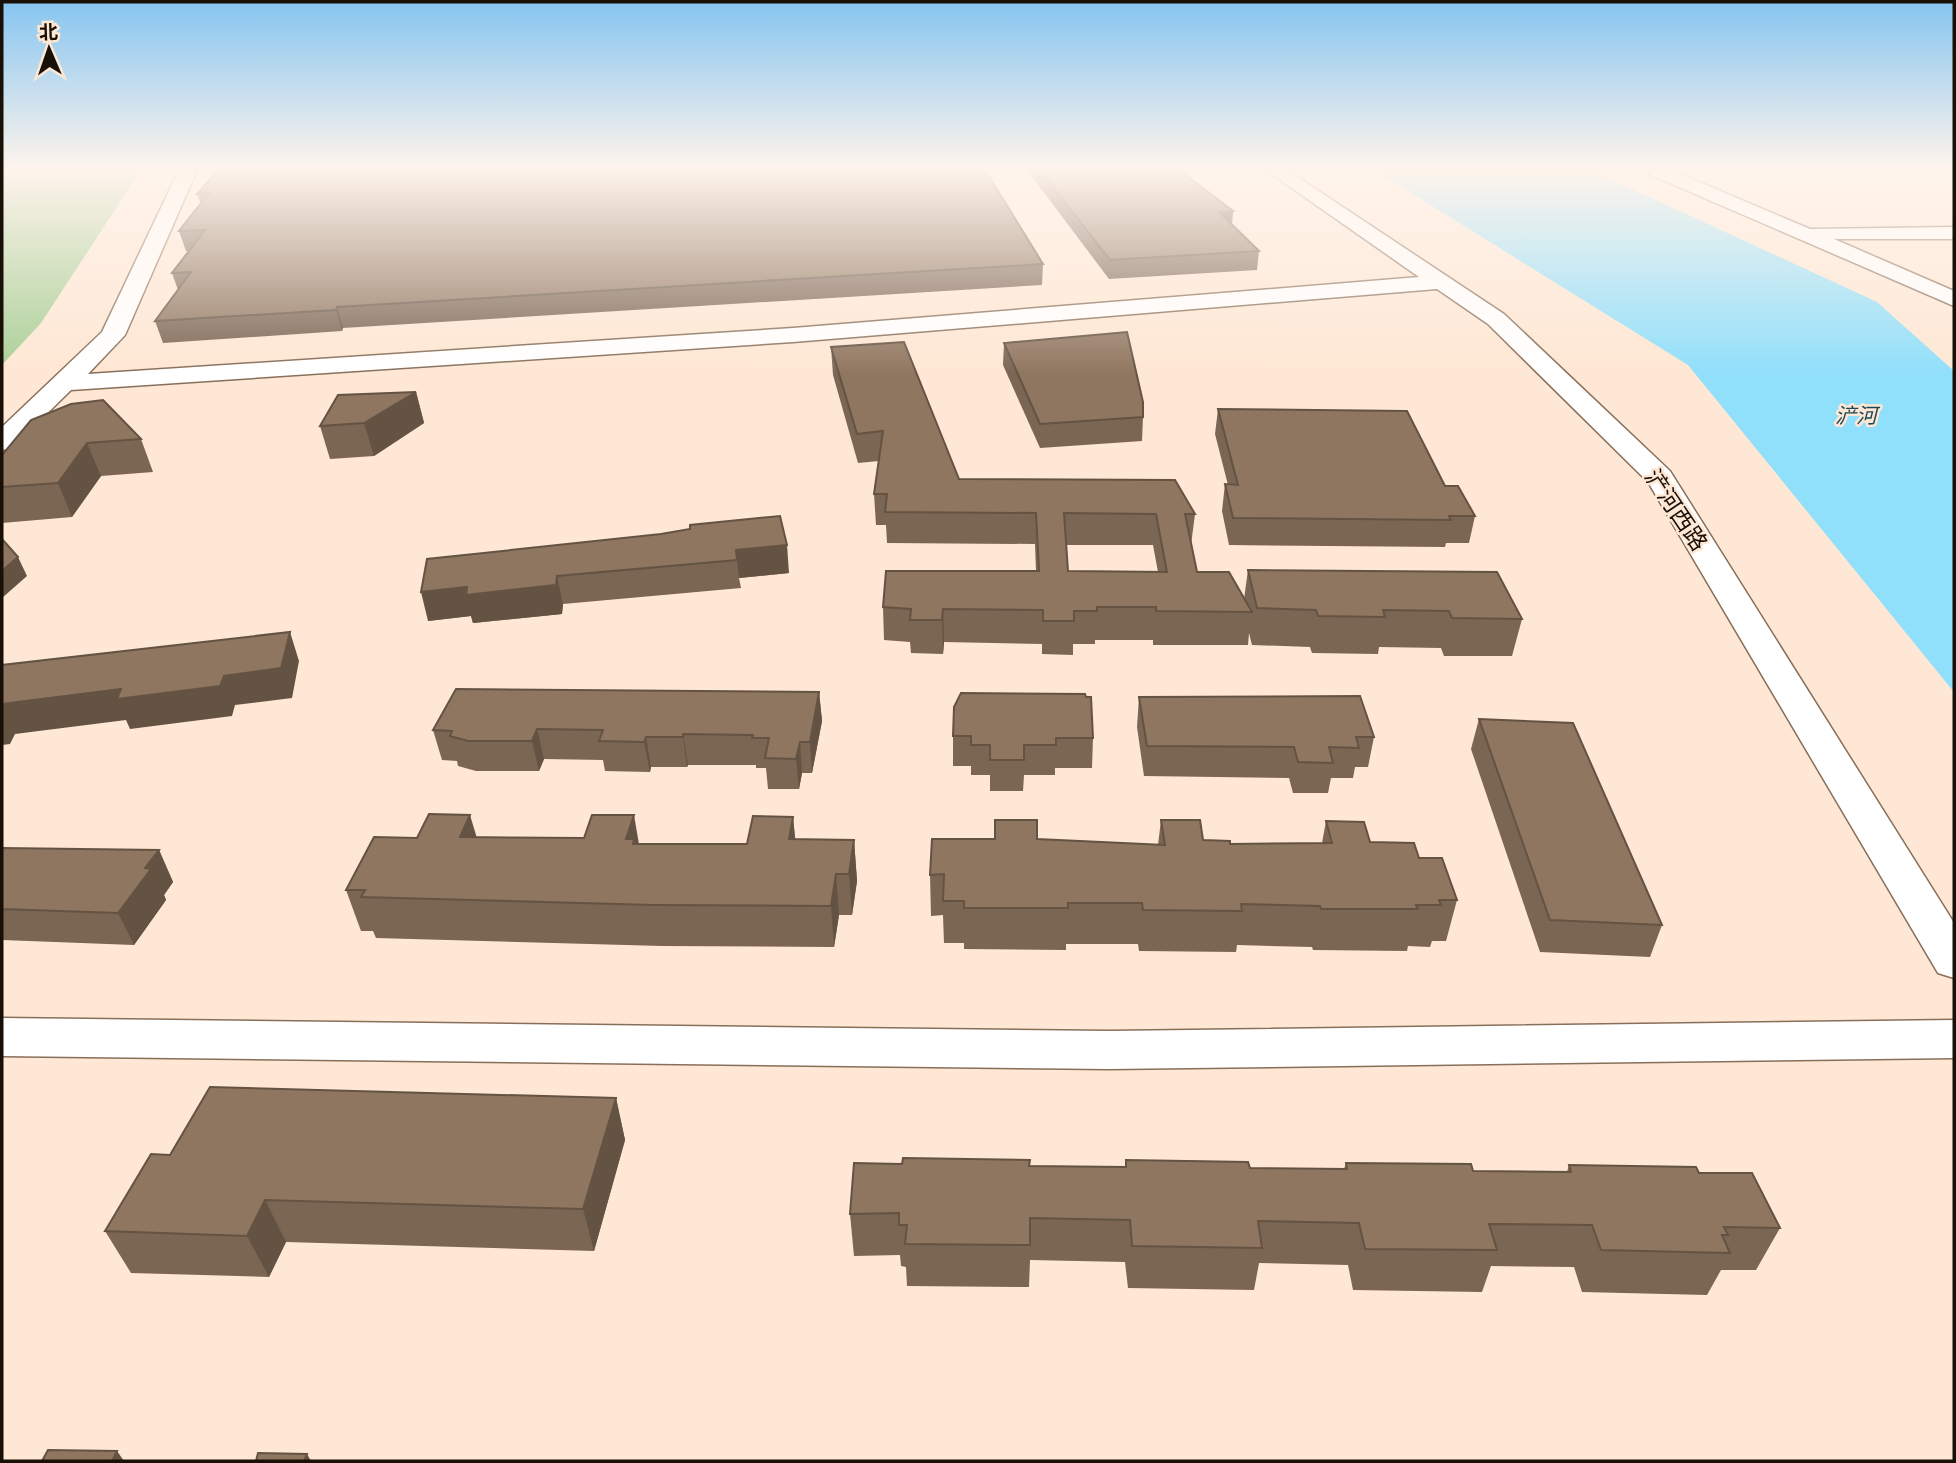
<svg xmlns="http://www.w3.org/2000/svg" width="1956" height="1463" viewBox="0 0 1956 1463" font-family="'DM Sans','Noto Sans SC',sans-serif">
<rect width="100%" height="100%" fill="#fee7d4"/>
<!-- green -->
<path fill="#a8cf97" d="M 2,170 L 141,170 L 41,323 L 2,365 Z"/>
<!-- water -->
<path fill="#90dffb" d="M 1374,170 L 1591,170 L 1877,302 L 1954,371 L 1954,692 L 1688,365 Z"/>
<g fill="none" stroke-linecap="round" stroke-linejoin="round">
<!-- minor casing -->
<g stroke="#886f5a" stroke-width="3">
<g id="minor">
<path d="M 179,170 L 197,170 L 125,335 L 88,374 L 793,328 L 1419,277 L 1266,170 L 1287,170 L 1504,314 L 1670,471 L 1954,923 L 1954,978 L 1938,973 L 1648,482 L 1488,324 L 1437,289 L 793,342 L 71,390 L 12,448 L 2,450 L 2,427 L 102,332 Z"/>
<path d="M 1647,170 L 1671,170 L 1810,229 L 1954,227 L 1954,239 L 1834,239 L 1954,291 L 1954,306 L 1649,174 Z"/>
<path d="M 2,1018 L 1109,1031 L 1954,1020 L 1954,1058 L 1109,1069 L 2,1056 Z"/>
</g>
</g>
<!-- minor -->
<use href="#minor" fill="#fff" fill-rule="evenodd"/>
</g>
<!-- wall -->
<g fill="#7b6553" fill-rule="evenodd">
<path d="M 218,170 L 1043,264 L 1042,285 L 343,328 L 342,331 L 163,343 L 155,321 L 178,290 L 172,273 L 189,251 L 186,251 L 179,231 L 201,204 L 197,194 Z"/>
<path d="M 1027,170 L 1179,170 L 1233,211 L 1232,225 L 1259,251 L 1257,270 L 1109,279 Z"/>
<path d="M 1004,343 L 1143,417 L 1142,441 L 1040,448 L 1003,365 Z"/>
<path d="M 831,347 L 959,479 L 1195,514 L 1191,545 L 1197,572 L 1244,599 L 1248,570 L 1522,619 L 1512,656 L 1444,656 L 1441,648 L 1379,647 L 1378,654 L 1312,653 L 1310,647 L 1252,645 L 1249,633 L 1248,645 L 1153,645 L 1153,640 L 1095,640 L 1095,644 L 1073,644 L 1073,655 L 1042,654 L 1042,644 L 944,642 L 943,654 L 911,653 L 910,642 L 884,640 L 883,607 L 1036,571 L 1035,544 L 887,543 L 886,525 L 876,525 L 874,494 L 879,461 L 858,463 L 833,375 ZM 1066,545 L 1153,545 L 1158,572 L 1068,571 Z"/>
<path d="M 416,392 L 424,423 L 374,456 L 330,459 L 320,426 Z"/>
<path d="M 1218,409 L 1445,486 L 1475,516 L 1469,543 L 1446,543 L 1445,547 L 1229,545 L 1222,511 L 1225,484 L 1228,485 L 1215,434 Z"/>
<path d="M 31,420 L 141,439 L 153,472 L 101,476 L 72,517 L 2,523 L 2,455 Z"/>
<path d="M 661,534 L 789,573 L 739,578 L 741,588 L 563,604 L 562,614 L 473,623 L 471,616 L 428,621 Z"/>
<path d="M 819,692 L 822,721 L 812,773 L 802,773 L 799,789 L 768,789 L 766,768 L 756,768 L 756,765 L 688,765 L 687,767 L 651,767 L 650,772 L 605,771 L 603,760 L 544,759 L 539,771 L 476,771 L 458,766 L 457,761 L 442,760 L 433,730 Z"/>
<path d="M 1139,697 L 1374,737 L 1368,767 L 1355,767 L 1353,778 L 1331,778 L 1328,793 L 1293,793 L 1289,778 L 1144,776 L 1137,727 Z"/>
<path d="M 1479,719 L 1662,925 L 1650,957 L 1540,952 L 1471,749 Z"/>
<path d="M 953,736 L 1093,738 L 1092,768 L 1055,768 L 1055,775 L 1024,775 L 1023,791 L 990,791 L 990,775 L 971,775 L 971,766 L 953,766 Z"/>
<path d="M 793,817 L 795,839 L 854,840 L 857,881 L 852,915 L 839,915 L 834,947 L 662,946 L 376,938 L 373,931 L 361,931 L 346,890 L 477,838 L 639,844 L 747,844 Z"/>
<path d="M 1161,820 L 1203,840 L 1230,844 L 1322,843 L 1326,821 L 1370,842 L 1419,858 L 1457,900 L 1446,941 L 1432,941 L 1430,947 L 1408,946 L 1407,951 L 1313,950 L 1312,947 L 1237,945 L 1236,952 L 1139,951 L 1138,944 L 1066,944 L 1066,950 L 964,949 L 964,943 L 944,943 L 943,915 L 931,916 L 930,875 L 1037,839 L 1158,845 Z"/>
<path d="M 2,848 L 159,850 L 173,882 L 164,895 L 166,900 L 134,945 L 2,940 Z"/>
<path d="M 616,1098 L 625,1140 L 594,1251 L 286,1242 L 269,1277 L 131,1273 L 105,1231 L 170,1155 Z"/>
<path d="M 1126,1160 L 1250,1168 L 1344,1169 L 1346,1163 L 1473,1171 L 1567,1172 L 1569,1165 L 1699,1173 L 1780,1228 L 1756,1270 L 1721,1270 L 1707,1295 L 1582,1292 L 1574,1267 L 1491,1266 L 1482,1292 L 1353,1290 L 1348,1265 L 1259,1263 L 1254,1290 L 1128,1288 L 1125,1262 L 1030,1260 L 1029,1287 L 907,1286 L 906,1267 L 901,1266 L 900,1255 L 854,1256 L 850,1214 L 902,1164 L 1125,1167 Z"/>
</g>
<!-- shaded-wall -->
<g fill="#645343">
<path d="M 1233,211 L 1231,228 L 1219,212 Z"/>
<path d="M 337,307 L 343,328 L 342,331 L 336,310 Z"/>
<path d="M 416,392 L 424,423 L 374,456 L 364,423 Z"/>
<path d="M 87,443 L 101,476 L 72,517 L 58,483 Z"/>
<path d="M 787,545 L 789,573 L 739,578 L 736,550 Z"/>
<path d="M 18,557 L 27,576 L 2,598 L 2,571 Z"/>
<path d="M 557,576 L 563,604 L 562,614 L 473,623 L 471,616 L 428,621 L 421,592 Z"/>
<path d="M 943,609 L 944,642 L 943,654 L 942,620 Z"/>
<path d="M 290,632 L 299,661 L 292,698 L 235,705 L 232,716 L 130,729 L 126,720 L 15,734 L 10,744 L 2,745 L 2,704 L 224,676 Z"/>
<path d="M 819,692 L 822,721 L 812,773 L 810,742 Z"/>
<path d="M 537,729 L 544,759 L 539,771 L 532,741 Z"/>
<path d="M 683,734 L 688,765 L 687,767 L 683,737 Z"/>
<path d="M 646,737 L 651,767 L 650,772 L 644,742 Z"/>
<path d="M 800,742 L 802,773 L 799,789 L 796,759 Z"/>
<path d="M 470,815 L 482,855 L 460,837 Z"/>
<path d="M 634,815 L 641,856 L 626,839 Z"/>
<path d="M 793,817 L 797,857 L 789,839 Z"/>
<path d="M 854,840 L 857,881 L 852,915 L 849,874 Z"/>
<path d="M 159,850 L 173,882 L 164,895 L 166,900 L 134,945 L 118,913 L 145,868 Z"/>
<path d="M 836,874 L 839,915 L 834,947 L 831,906 Z"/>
<path d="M 616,1098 L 625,1140 L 594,1251 L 583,1209 Z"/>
<path d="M 265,1200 L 286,1242 L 269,1277 L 247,1236 Z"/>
<path d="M 117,1451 L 124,1461 L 112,1461 Z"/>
<path d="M 307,1454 L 311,1461 L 304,1461 Z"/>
</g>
<!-- building -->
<g fill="#8f7660" stroke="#645343" stroke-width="2" fill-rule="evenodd">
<path d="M 218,170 L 985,170 L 1043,264 L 337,307 L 336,310 L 155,321 L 191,272 L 172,273 L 205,230 L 179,231 L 209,193 L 197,194 Z"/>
<path d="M 1040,170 L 1179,170 L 1233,211 L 1219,212 L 1259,251 L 1110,260 Z"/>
<path d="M 1127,332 L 1143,402 L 1143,417 L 1040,424 L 1004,343 Z"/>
<path d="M 904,342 L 959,479 L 1175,480 L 1195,514 L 1185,514 L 1197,572 L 1229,572 L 1252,612 L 1156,611 L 1156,607 L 1097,607 L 1097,611 L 1074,611 L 1074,621 L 1043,621 L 1043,610 L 943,609 L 942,620 L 910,620 L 911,609 L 883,607 L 886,571 L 1039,571 L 1036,513 L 885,512 L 887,494 L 874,494 L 883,431 L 857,434 L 831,347 ZM 1064,513 L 1156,514 L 1167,572 L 1068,571 Z"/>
<path d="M 416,392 L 364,423 L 320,426 L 338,395 Z"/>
<path d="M 103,400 L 141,439 L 87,443 L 58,483 L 2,487 L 2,455 L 31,420 L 71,404 Z"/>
<path d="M 1218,409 L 1407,411 L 1445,486 L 1458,486 L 1475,516 L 1449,516 L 1451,520 L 1233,518 L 1225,484 L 1238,485 Z"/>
<path d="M 780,516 L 787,545 L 736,550 L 737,560 L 557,576 L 556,585 L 466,595 L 467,587 L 421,592 L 427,559 L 661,534 L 690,529 L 690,525 Z"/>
<path d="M 2,539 L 18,557 L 2,571 Z"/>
<path d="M 1248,570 L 1497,572 L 1522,619 L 1452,618 L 1449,611 L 1383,610 L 1385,617 L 1318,616 L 1316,610 L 1257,608 Z"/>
<path d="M 290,632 L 281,668 L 224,676 L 220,686 L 117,699 L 121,689 L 2,704 L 2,665 Z"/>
<path d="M 456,689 L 819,692 L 810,742 L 800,742 L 796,759 L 765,758 L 769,738 L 752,738 L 753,735 L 683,734 L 683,737 L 646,737 L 644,742 L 599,741 L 603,730 L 537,729 L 532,741 L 468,741 L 450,736 L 452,731 L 433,730 Z"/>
<path d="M 961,693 L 1085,694 L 1086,697 L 1091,697 L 1093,738 L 1056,738 L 1056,745 L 1024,745 L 1024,760 L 990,760 L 990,745 L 971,745 L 971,736 L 953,736 L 954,707 Z"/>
<path d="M 1360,696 L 1374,737 L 1356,737 L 1359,748 L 1329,747 L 1333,763 L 1298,762 L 1294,747 L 1147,746 L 1139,697 Z"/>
<path d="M 1479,719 L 1573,723 L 1662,925 L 1550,920 Z"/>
<path d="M 429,814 L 470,815 L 460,837 L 584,838 L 592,815 L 634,815 L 626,839 L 634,839 L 633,844 L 747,844 L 753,816 L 793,817 L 789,839 L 854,840 L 849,874 L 836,874 L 831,906 L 654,905 L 361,897 L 365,890 L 346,890 L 374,837 L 417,838 Z"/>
<path d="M 995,820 L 1037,820 L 1037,839 L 1165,845 L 1161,820 L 1200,820 L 1203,840 L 1230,841 L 1230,844 L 1332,843 L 1326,821 L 1364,822 L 1370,842 L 1414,843 L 1419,858 L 1442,858 L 1457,900 L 1439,900 L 1441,905 L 1416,905 L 1418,909 L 1321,909 L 1320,906 L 1241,904 L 1242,911 L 1143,910 L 1142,903 L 1068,903 L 1068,908 L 964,908 L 964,901 L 943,901 L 944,874 L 930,875 L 932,839 L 995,839 Z"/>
<path d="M 2,848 L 159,850 L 145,868 L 151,869 L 118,913 L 2,909 Z"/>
<path d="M 210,1087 L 616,1098 L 583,1209 L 265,1200 L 247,1236 L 105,1231 L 151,1154 L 170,1155 Z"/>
<path d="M 903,1158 L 1030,1160 L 1029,1166 L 1126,1167 L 1126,1160 L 1248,1162 L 1250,1168 L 1347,1169 L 1346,1163 L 1471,1164 L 1473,1171 L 1571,1172 L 1569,1165 L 1696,1167 L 1699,1173 L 1752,1173 L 1780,1228 L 1724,1227 L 1728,1235 L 1722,1235 L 1730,1253 L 1601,1250 L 1592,1225 L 1489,1224 L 1497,1250 L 1365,1249 L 1359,1223 L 1258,1221 L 1262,1248 L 1132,1246 L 1130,1220 L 1030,1218 L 1030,1245 L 905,1244 L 907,1225 L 899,1225 L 899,1213 L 850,1214 L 854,1163 L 902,1164 Z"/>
<path d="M 48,1450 L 117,1451 L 112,1461 L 42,1461 Z"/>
<path d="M 258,1453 L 307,1454 L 304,1461 L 256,1461 Z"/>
</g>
<!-- sky -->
<linearGradient id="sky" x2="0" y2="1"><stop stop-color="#85c5f0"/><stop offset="0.45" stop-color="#fff4ec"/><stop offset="1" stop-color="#fff4ec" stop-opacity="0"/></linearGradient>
<rect width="1956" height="375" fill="url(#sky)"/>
<g text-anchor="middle" stroke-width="5" stroke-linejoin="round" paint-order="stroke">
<!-- far-water labels -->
<g font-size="21" font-style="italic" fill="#194756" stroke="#fee7d4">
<text x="1856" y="423">浐河</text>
</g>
<!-- street labels -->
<g font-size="23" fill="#180f07" stroke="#fee7d4">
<text transform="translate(1676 510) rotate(56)" y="8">浐河西路</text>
</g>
</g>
<!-- border -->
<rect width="1956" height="1463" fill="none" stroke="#180f07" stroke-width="7"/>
<!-- north arrow -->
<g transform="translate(49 49) rotate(358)" stroke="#fee7d4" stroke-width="5" paint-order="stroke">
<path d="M0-5L12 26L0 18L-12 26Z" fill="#180f07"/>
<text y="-10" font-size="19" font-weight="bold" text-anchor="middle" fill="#180f07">北</text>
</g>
</svg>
